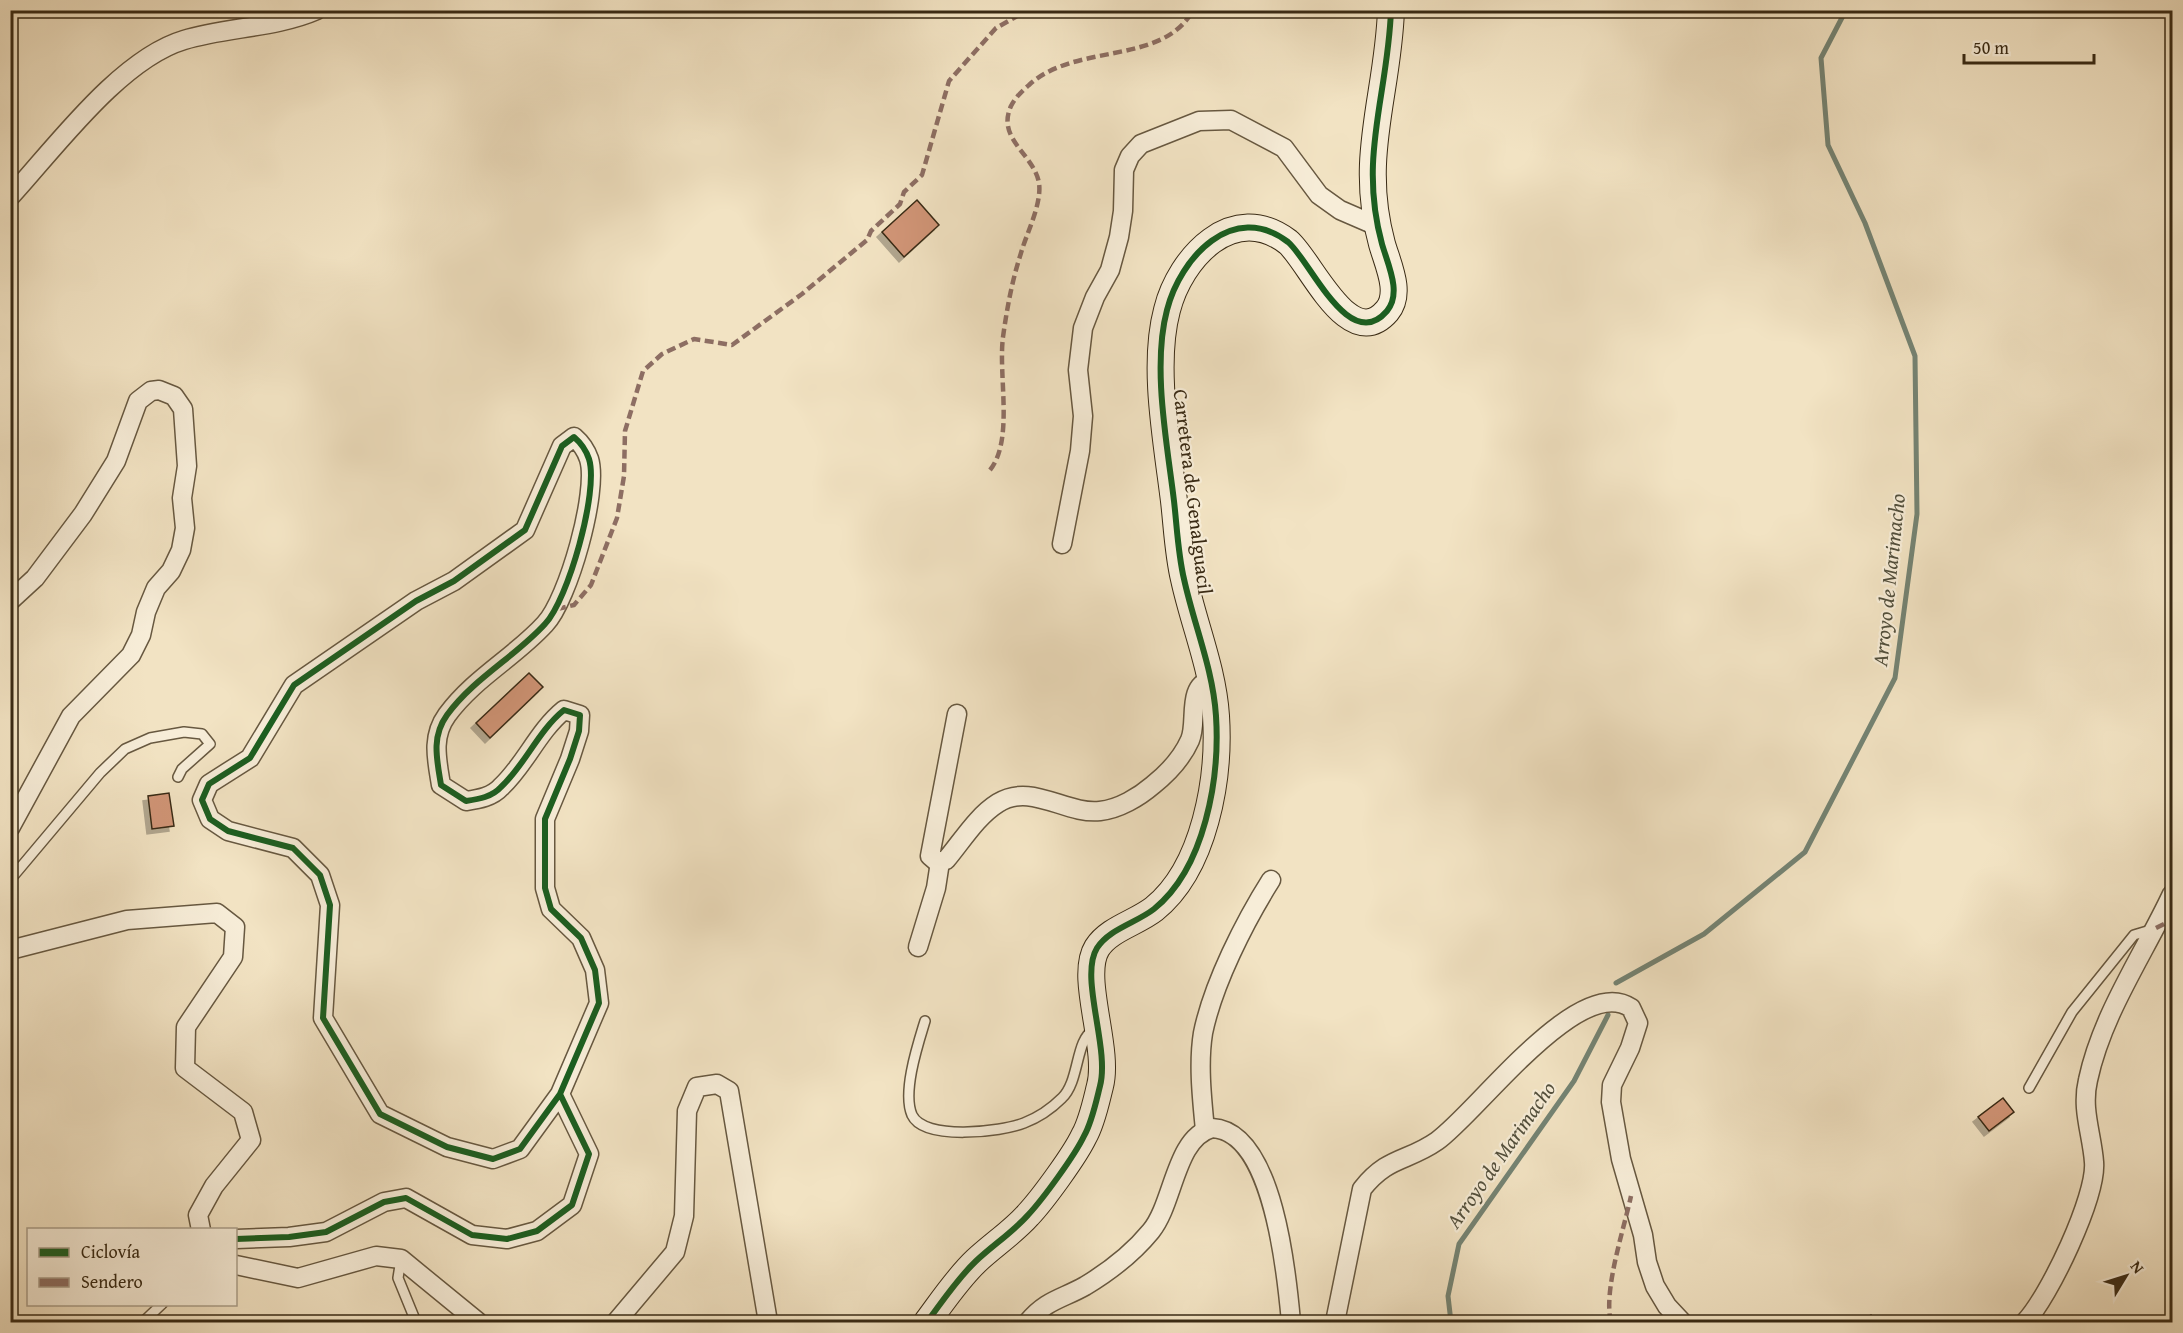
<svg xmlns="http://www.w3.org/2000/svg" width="2183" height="1333" viewBox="0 0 2183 1333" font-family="'Gentium Book Plus',serif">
<defs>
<filter id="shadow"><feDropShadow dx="-5" dy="5" stdDeviation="0" flood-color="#0004"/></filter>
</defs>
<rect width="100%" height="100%" fill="#f2e3c3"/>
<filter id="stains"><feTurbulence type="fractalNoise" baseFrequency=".00333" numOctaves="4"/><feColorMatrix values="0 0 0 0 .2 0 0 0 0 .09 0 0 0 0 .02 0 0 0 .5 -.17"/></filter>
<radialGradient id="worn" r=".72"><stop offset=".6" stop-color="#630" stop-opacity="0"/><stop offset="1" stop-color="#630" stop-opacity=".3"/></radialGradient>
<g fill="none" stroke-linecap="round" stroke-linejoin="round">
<!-- stream -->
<g stroke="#748373" stroke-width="5">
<path d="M 1616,983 L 1704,934 L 1805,852 L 1895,678 L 1917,514 L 1915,356 L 1865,223 L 1828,145 L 1821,58 L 1846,10"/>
<path d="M 1451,1322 L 1448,1296 L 1459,1244 L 1574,1081 L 1608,1015"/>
</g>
</g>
<!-- building -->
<g fill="#d19577" stroke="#392a14" stroke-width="1.5" filter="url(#shadow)">
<path d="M 917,200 L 939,225 L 904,257 L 882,232 Z"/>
<path d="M 529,673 L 543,687 L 490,738 L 476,723 Z"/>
<path d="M 169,793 L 174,826 L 152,829 L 148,796 Z"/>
<path d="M 2003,1098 L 2014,1112 L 1989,1131 L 1978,1117 Z"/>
<path d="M 1871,1315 L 1876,1322 L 1859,1322 Z"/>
</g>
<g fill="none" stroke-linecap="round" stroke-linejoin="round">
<!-- lane casing -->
<g stroke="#675840" stroke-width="12">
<g id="lane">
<path d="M 10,880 L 100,773 L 125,749 L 150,738 L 184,732 L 202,734 L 210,744 L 182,769 L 178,777"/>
<path d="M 925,1021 C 918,1044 902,1092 912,1115 C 924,1141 1001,1132 1024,1123 C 1037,1118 1052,1108 1062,1098 C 1080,1081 1075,1039 1094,1030"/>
<path d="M 2029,1088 L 2072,1012 L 2134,935 L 2154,929"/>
<path d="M 401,1259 L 398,1278 L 416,1322"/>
<path d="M 143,1322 L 162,1304"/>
</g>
</g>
<!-- street casing -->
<g stroke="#675840" stroke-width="21">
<g id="street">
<path d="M 10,197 C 55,148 120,59 184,40 C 227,27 276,28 317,10"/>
<path d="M 1062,544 L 1080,451 L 1083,416 L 1078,370 L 1083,328 L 1095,297 L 1110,270 L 1119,237 L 1123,211 L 1124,170 L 1130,156 L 1141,144 L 1199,121 L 1231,120 L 1284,148 L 1319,195 L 1340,210 L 1377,226"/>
<path d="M 10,601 L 35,578 L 83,514 L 116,461 L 138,401 L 151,391 L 159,390 L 174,396 L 183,409 L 187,466 L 182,498 L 185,528 L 181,550 L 171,571 L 156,588 L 146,612 L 141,635 L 131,655 L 71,716 L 10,828"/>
<path d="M 957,714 L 930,856 L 937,862 L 946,860 C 962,841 977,816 998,803 C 1031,782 1066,815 1100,811 C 1119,809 1139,797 1153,785 C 1168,773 1182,758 1190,740 C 1198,722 1186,686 1211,680"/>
<path d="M 918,947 L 936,888 L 940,862"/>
<path d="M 10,950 L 127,920 L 217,913 L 235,927 L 233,957 L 186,1027 L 185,1068 L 243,1112 L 251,1140 L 214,1186 L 198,1215 L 201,1230"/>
<path d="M 1205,1130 C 1202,1099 1198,1064 1203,1033 C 1213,984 1245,921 1271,880"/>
<path d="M 236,1239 L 289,1237 L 326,1232 L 384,1202 L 406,1198 L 472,1235 L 507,1239 L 537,1231 L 572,1205 L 589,1154 L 560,1094 L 599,1003 L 595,970 L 581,938 L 551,909 L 545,888 L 545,819 L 570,759 L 579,731 L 580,715 L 564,710 C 538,731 525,765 501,787 C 492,797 479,799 466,801 L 441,785 C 437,760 431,737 447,715 C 474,678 515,657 545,624 C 568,600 599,491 589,459 C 586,450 581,443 574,437 L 562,446 L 525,530 L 454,581 L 416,601 L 294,685 L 250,758 L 209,784 L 202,800 L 210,819 L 228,831 L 293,848 L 320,875 L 330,905 L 323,1018 L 380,1114 L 447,1147 L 493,1159 L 520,1149 L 560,1094"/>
<path d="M 236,1265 L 298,1278 L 376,1256 L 401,1259 L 478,1322"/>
<path d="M 616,1322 L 675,1252 L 684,1216 L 687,1111 L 697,1087 L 717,1084 L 729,1091 L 768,1322"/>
<path d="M 1028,1322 C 1046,1300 1062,1299 1085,1286 C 1110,1271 1133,1253 1151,1231 C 1174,1203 1175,1138 1212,1128 C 1274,1131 1287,1277 1291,1322"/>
<path d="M 1335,1322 L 1362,1189 C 1388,1156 1407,1162 1437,1141 C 1476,1114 1579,972 1631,1008 L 1638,1023 L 1630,1048 L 1612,1085 L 1611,1102 L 1621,1159 L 1643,1235 L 1647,1262 L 1655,1286 L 1667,1306 L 1682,1322"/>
<path d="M 2025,1322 C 2049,1297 2097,1196 2094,1162 C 2092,1134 2081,1109 2088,1080 C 2102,1014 2144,954 2172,894"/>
</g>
</g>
<!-- secondary casing -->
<g stroke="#392a14" stroke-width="28">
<path id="secondary" d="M 927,1322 C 942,1302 957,1279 976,1261 C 993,1245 1013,1232 1028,1215 C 1043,1199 1075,1155 1084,1136 C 1092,1122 1096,1102 1100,1086 C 1110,1048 1079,977 1097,948 C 1109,929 1136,923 1154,909 C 1205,868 1220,778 1216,716 C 1213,669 1194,625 1184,579 C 1178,554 1177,527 1174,501 C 1167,443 1152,366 1167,310 C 1180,258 1233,200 1288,242 C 1310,260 1349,355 1387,311 C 1402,293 1388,265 1382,244 C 1358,157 1388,95 1391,10"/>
</g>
<!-- lane -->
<use href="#lane" stroke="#f7edd8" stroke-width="9"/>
<!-- street -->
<use href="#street" stroke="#f7edd8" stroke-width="18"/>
<!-- secondary -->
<use href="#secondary" stroke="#f7edd8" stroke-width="26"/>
<!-- quiet -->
<g stroke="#8d6e63" stroke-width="4.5" stroke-dasharray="9 4.5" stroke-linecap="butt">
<path d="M 990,470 C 1014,440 998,376 1003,337 C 1007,308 1012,281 1021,253 C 1027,232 1042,204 1039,183 C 1034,154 996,139 1011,106 C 1015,98 1022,91 1029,85 C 1076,42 1163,66 1193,10"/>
<path d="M 557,609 L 574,605 L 591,585 L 617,518 L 624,476 L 625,431 L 643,371 L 662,354 L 694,339 L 732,345 L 802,294 L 867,240 L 871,231 L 900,204 L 904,192 L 922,175 L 949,81 L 996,28 L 1028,10"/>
<path d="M 2156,928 L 2172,920"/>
<path d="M 1611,1322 C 1603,1291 1624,1229 1631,1196"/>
</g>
<!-- cycleway casing -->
<g stroke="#f7edd8" stroke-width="10">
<g id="cycleway">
<path d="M 236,1239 L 289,1237 L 326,1232 L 384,1202 L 406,1198 L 472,1235 L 507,1239 L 537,1231 L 572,1205 L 589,1154 L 560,1094 L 599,1003 L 595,970 L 581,938 L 551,909 L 545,888 L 545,819 L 570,759 L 579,731 L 580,715 L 564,710 C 538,731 525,765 501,787 C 492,797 479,799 466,801 L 441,785 C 437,760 431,737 447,715 C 474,678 515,657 545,624 C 568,600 599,491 589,459 C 586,450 581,443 574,437 L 562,446 L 525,530 L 454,581 L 416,601 L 294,685 L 250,758 L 209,784 L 202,800 L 210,819 L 228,831 L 293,848 L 320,875 L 330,905 L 323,1018 L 380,1114 L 447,1147 L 493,1159 L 520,1149 L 560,1094"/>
<path d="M 927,1322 C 942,1302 957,1279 976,1261 C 993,1245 1013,1232 1028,1215 C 1043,1199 1075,1155 1084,1136 C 1092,1122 1096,1102 1100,1086 C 1110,1048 1079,977 1097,948 C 1109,929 1136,923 1154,909 C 1205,868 1220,778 1216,716 C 1213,669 1194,625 1184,579 C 1178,554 1177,527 1174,501 C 1167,443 1152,366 1167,310 C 1180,258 1233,200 1288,242 C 1310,260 1349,355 1387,311 C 1402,293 1388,265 1382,244 C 1358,157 1388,95 1391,10"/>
</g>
</g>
<!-- cycleway -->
<use href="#cycleway" stroke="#1b5e20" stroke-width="6"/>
</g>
<g text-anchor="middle" stroke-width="4.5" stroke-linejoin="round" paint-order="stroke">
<!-- street labels -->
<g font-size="20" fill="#392a14" stroke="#f7edd8">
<text transform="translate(1193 492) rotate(83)" y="7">Carretera de Genalguacil</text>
</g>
<!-- water labels -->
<g font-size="21" font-style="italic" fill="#524f3c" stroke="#f7edd8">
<text transform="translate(1889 580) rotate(-84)" y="7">Arroyo de Marimacho</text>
<text transform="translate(1501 1155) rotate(-55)" y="7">Arroyo de Marimacho</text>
</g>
</g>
<!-- margin -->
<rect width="2183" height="1333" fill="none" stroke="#f2e3c3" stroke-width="36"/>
<rect x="12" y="12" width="2159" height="1309" fill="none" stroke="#392a14" stroke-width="3"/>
<rect x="18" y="18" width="2147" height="1297" fill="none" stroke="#392a14" stroke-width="1.5"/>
<!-- legend -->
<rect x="27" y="1228" width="210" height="78" fill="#f7edd8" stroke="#ab9f8a" stroke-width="1.5"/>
<rect x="39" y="1248" width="30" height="9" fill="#1b5e20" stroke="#ab9f8a" stroke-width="1.5"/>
<text x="81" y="1258" font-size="18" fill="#392a14">Ciclovía</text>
<rect x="39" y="1278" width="30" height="9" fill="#8d6e63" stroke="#ab9f8a" stroke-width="1.5"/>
<text x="81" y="1288" font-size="18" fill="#392a14">Sendero</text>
<!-- north arrow -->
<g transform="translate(2126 1276) rotate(52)" stroke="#f7edd8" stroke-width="4.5" paint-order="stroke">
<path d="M0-4.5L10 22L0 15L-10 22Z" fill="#392a14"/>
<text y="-9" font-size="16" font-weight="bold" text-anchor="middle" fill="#392a14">N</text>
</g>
<!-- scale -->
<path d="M1964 54v9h130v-9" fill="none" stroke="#392a14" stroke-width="3"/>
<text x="1973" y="54" font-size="18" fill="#392a14" stroke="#f7edd8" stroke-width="4.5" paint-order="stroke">50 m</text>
<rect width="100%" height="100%" filter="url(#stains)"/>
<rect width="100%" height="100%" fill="url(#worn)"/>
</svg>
